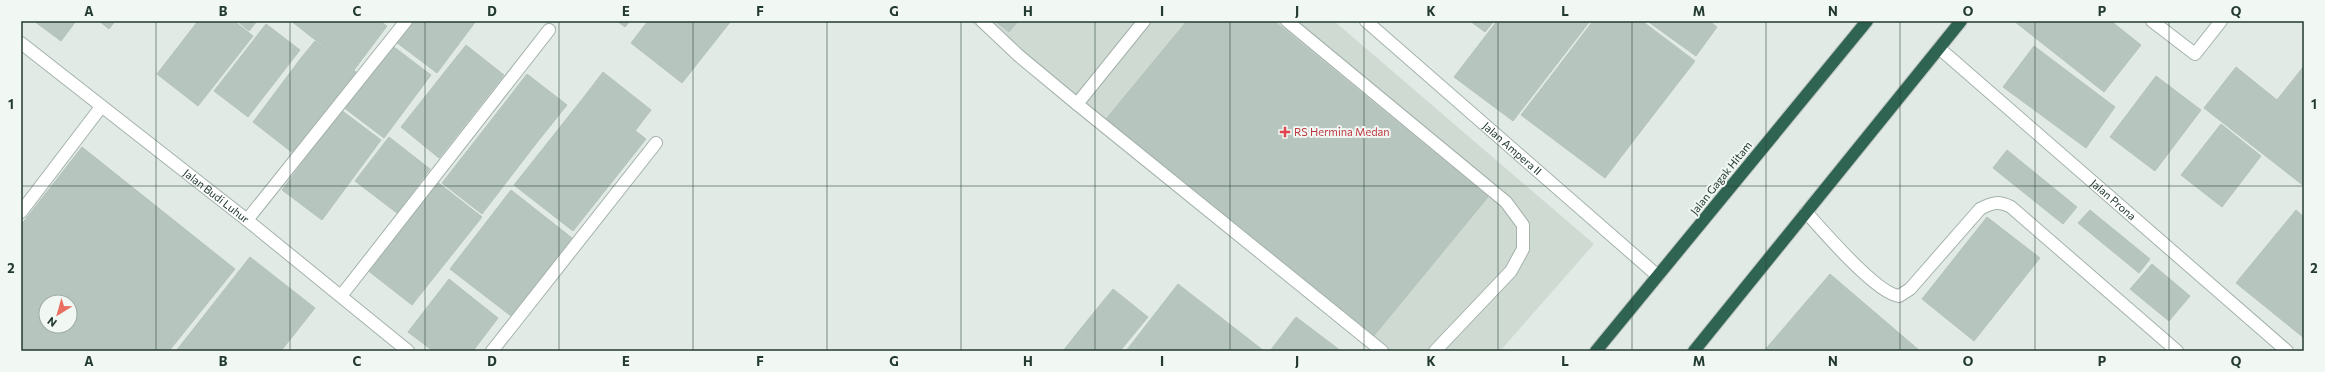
<svg xmlns="http://www.w3.org/2000/svg" width="2325" height="372" viewBox="0 0 2325 372" font-family="Commissioner,sans-serif">
<rect width="100%" height="100%" fill="#e1eae5"/>
<!-- built -->
<path fill="#cfdad3" d="M 970,21 L 1334,21 L 1594,244 L 1500,351 L 1373,351 Z"/>
<!-- building -->
<g fill="#b6c5bd" stroke="#b4c3bb" fill-rule="evenodd">
<path d="M 34,21 L 76,21 L 61,41 Z"/>
<path d="M 99,21 L 115,21 L 109,29 Z"/>
<path d="M 198,21 L 234,21 L 253,36 L 198,106 L 157,74 Z"/>
<path d="M 237,21 L 257,21 L 249,31 Z"/>
<path d="M 291,21 L 380,21 L 387,26 L 354,70 Z"/>
<path d="M 412,21 L 476,21 L 437,73 L 396,42 Z"/>
<path d="M 617,21 L 630,21 L 625,27 Z"/>
<path d="M 648,21 L 731,21 L 682,83 L 631,43 Z"/>
<path d="M 995,21 L 1018,21 L 1009,32 Z"/>
<path d="M 1187,21 L 1274,21 L 1488,197 L 1372,338 L 1106,119 Z"/>
<path d="M 1470,21 L 1494,21 L 1485,32 Z"/>
<path d="M 1497,21 L 1590,21 L 1513,121 L 1454,77 Z"/>
<path d="M 1593,21 L 1642,21 L 1695,61 L 1644,127 L 1561,63 Z"/>
<path d="M 1652,21 L 1709,21 L 1717,27 L 1696,56 L 1650,23 Z"/>
<path d="M 2014,21 L 2111,21 L 2141,45 L 2104,92 Z"/>
<path d="M 266,24 L 300,50 L 248,117 L 214,91 Z"/>
<path d="M 315,41 L 356,72 L 343,90 L 301,58 Z"/>
<path d="M 390,44 L 431,75 L 384,138 L 343,107 Z"/>
<path d="M 466,45 L 504,75 L 439,158 L 401,127 Z"/>
<path d="M 2034,46 L 2115,107 L 2086,148 L 2003,87 Z"/>
<path d="M 301,58 L 343,90 L 294,154 L 253,122 Z"/>
<path d="M 1561,63 L 1644,127 L 1605,178 L 1521,115 Z"/>
<path d="M 2304,66 L 2304,186 L 2204,108 L 2236,67 L 2277,100 Z"/>
<path d="M 603,72 L 651,110 L 635,131 L 587,93 Z"/>
<path d="M 527,74 L 567,105 L 535,145 L 496,114 Z"/>
<path d="M 2156,76 L 2201,110 L 2155,171 L 2110,137 Z"/>
<path d="M 587,93 L 646,139 L 573,231 L 514,185 Z"/>
<path d="M 341,110 L 381,140 L 322,220 L 282,190 Z"/>
<path d="M 496,114 L 535,145 L 482,214 L 442,183 Z"/>
<path d="M 2221,124 L 2261,156 L 2222,207 L 2181,175 Z"/>
<path d="M 389,137 L 430,169 L 397,213 L 355,181 Z"/>
<path d="M 82,147 L 235,269 L 169,351 L 140,351 L 21,256 L 21,225 Z"/>
<path d="M 2007,150 L 2077,207 L 2063,224 L 1993,168 Z"/>
<path d="M 436,181 L 482,217 L 412,305 L 366,269 Z"/>
<path d="M 511,190 L 572,238 L 511,316 L 450,269 Z"/>
<path d="M 2090,210 L 2150,259 L 2139,273 L 2078,223 Z"/>
<path d="M 2296,210 L 2304,217 L 2304,338 L 2236,283 Z"/>
<path d="M 1987,217 L 2040,258 L 1974,341 L 1922,299 Z"/>
<path d="M 21,256 L 140,351 L 21,351 ZM 46,302 L 70,302 L 70,326 L 46,326 Z"/>
<path d="M 250,257 L 315,308 L 281,351 L 176,351 Z"/>
<path d="M 2152,264 L 2190,296 L 2169,321 L 2130,289 Z"/>
<path d="M 1830,274 L 1920,351 L 1764,351 Z"/>
<path d="M 449,279 L 498,318 L 473,351 L 433,351 L 408,332 Z"/>
<path d="M 1178,284 L 1264,351 L 1126,351 Z"/>
<path d="M 1113,289 L 1148,317 L 1120,351 L 1112,351 L 1082,327 Z"/>
<path d="M 1296,317 L 1341,351 L 1270,351 Z"/>
<path d="M 1082,327 L 1112,351 L 1063,351 Z"/>
</g>
<g fill="none" stroke-linecap="round" stroke-linejoin="round">
<!-- minor casing -->
<g stroke="#a4b2ab" stroke-width="14">
<g id="minor">
<path d="M 982,21 L 1018,55 L 1077,104 L 1382,351"/>
<path d="M 1287,21 L 1506,202 L 1523,225 L 1523,249 L 1511,271 L 1435,351"/>
<path id="s1" d="M 1366,21 L 1658,276"/>
<path d="M 2152,21 L 2195,54 L 2221,21"/>
<path id="s2" d="M 21,43 L 247,220 L 408,351"/>
<path id="s3" d="M 1939,48 L 2287,351"/>
<path d="M 1077,104 L 1144,21"/>
<path d="M 21,212 L 101,107"/>
<path d="M 1806,212 C 1822,230 1877,294 1899,296 L 1910,289 L 1980,209 C 1993,202 1999,201 2011,207 L 2177,351"/>
<path d="M 247,220 L 406,21"/>
<path d="M 341,296 L 549,30"/>
<path d="M 492,351 L 656,143"/>
</g>
</g>
<!-- highway casing -->
<g stroke="#bdc4c1" stroke-width="14">
<g id="highway">
<path d="M 1596,351 L 1867,21"/>
<path d="M 1694,351 L 1961,21"/>
</g>
</g>
<!-- minor -->
<use href="#minor" stroke="#fff" stroke-width="12"/>
<!-- highway -->
<use href="#highway" stroke="#306452" stroke-width="12"/>
</g>
<!-- grid -->
<path fill="none" stroke="#223a30" stroke-width="1" stroke-opacity="0.55" d="M 156,21 L 156,351M 290,21 L 290,351M 425,21 L 425,351M 559,21 L 559,351M 693,21 L 693,351M 827,21 L 827,351M 961,21 L 961,351M 1095,21 L 1095,351M 1230,21 L 1230,351M 1364,21 L 1364,351M 1498,21 L 1498,351M 1632,21 L 1632,351M 1766,21 L 1766,351M 1900,21 L 1900,351M 2035,21 L 2035,351M 2169,21 L 2169,351M 21,186 L 2304,186"/>
<!-- markers -->
<path fill="#e0444e" stroke="#f1f7f3" stroke-width="1.5" d="M1283 126h4v4h4v4h-4v4h-4v-4h-4v-4h4z"/>
<g text-anchor="middle" stroke-width="4" stroke-linejoin="round" paint-order="stroke">
<!-- health labels -->
<g font-size="11" fill="#be3a42" stroke="#f1f7f3" text-anchor="start">
<text x="1294" y="136">RS Hermina Medan</text>
</g>
<!-- street labels -->
<g font-size="11" fill="#223a30" stroke="#f1f7f3">
<text dy="4" stroke="none"><textPath href="#s1" startOffset="194">Jalan Ampera II</textPath></text>
<text transform="translate(1721 178) rotate(-51)" y="4">Jalan Gagak Hitam</text>
<text dy="4" stroke="none"><textPath href="#s2" startOffset="248">Jalan Budi Luhur</textPath></text>
<text dy="4" stroke="none"><textPath href="#s3" startOffset="231">Jalan Prona</textPath></text>
</g>
</g>
<!-- border -->
<rect width="2325" height="372" fill="none" stroke="#f1f7f3" stroke-width="44"/>
<!-- north arrow -->
<g transform="translate(58 314) rotate(217)"><circle r="19" fill="#f1f7f3" stroke="#9eaba5"/>
<path d="M0-3L7 15L0 10L-7 15Z" fill="#e87061"/>
<text y="-6" font-size="11" font-weight="bold" text-anchor="middle" fill="#223a30">N</text>
</g>
<rect x="22" y="22" width="2281" height="328" fill="none" stroke="#223a30" stroke-width="1.5"/>
<g font-size="13" text-anchor="middle" font-weight="bold" fill="#223a30">
<text x="89" y="16">A</text>
<text x="223" y="16">B</text>
<text x="357" y="16">C</text>
<text x="492" y="16">D</text>
<text x="626" y="16">E</text>
<text x="760" y="16">F</text>
<text x="894" y="16">G</text>
<text x="1028" y="16">H</text>
<text x="1162" y="16">I</text>
<text x="1297" y="16">J</text>
<text x="1431" y="16">K</text>
<text x="1565" y="16">L</text>
<text x="1699" y="16">M</text>
<text x="1833" y="16">N</text>
<text x="1968" y="16">O</text>
<text x="2102" y="16">P</text>
<text x="2236" y="16">Q</text>
<text x="11" y="109">1</text>
<text x="2314" y="109">1</text>
<text x="11" y="273">2</text>
<text x="2314" y="273">2</text>
<text x="89" y="366">A</text>
<text x="223" y="366">B</text>
<text x="357" y="366">C</text>
<text x="492" y="366">D</text>
<text x="626" y="366">E</text>
<text x="760" y="366">F</text>
<text x="894" y="366">G</text>
<text x="1028" y="366">H</text>
<text x="1162" y="366">I</text>
<text x="1297" y="366">J</text>
<text x="1431" y="366">K</text>
<text x="1565" y="366">L</text>
<text x="1699" y="366">M</text>
<text x="1833" y="366">N</text>
<text x="1968" y="366">O</text>
<text x="2102" y="366">P</text>
<text x="2236" y="366">Q</text>
</g>
</svg>
